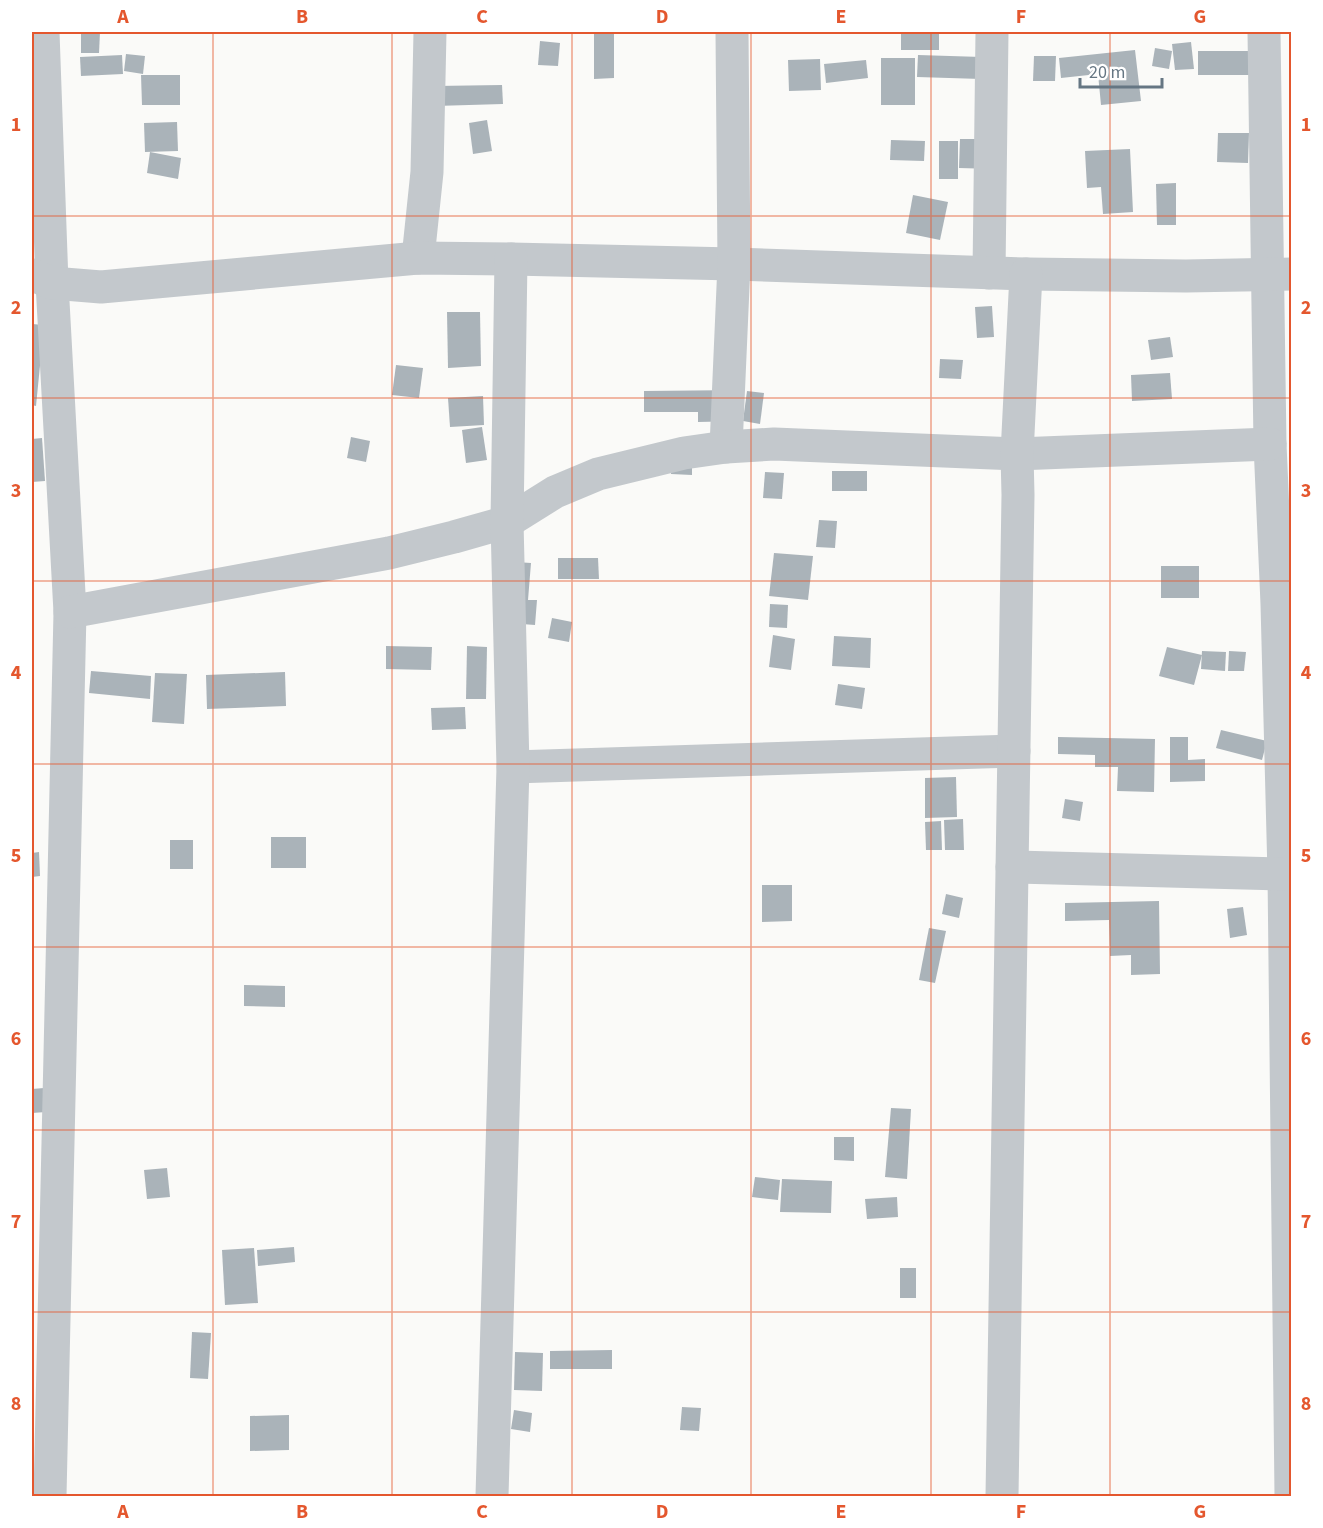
<svg xmlns="http://www.w3.org/2000/svg" width="1323" height="1528" viewBox="0 0 1323 1528" font-family="'Source Sans 3',sans-serif">
<rect width="100%" height="100%" fill="#fafaf8"/>
<!-- building -->
<g fill="#aab3b9">
<path d="M 81,32 L 100,32 L 99,53 L 81,53 Z"/>
<path d="M 594,32 L 614,32 L 614,78 L 594,79 Z"/>
<rect x="901" y="32" width="38" height="18"/>
<path d="M 540,41 L 560,43 L 558,66 L 538,65 Z"/>
<path d="M 1191,42 L 1194,69 L 1175,70 L 1172,44 Z"/>
<path d="M 1155,48 L 1172,51 L 1169,69 L 1152,66 Z"/>
<path d="M 1135,50 L 1141,101 L 1101,105 L 1098,74 L 1061,78 L 1059,58 Z"/>
<path d="M 1198,51 L 1248,51 L 1249,75 L 1198,75 Z"/>
<path d="M 126,54 L 145,56 L 143,74 L 124,71 Z"/>
<path d="M 122,55 L 123,74 L 81,76 L 80,57 Z"/>
<path d="M 918,55 L 982,57 L 981,79 L 917,77 Z"/>
<path d="M 1034,56 L 1056,56 L 1055,81 L 1033,81 Z"/>
<rect x="881" y="58" width="34" height="47"/>
<path d="M 820,59 L 821,90 L 789,91 L 788,60 Z"/>
<path d="M 866,60 L 868,78 L 826,83 L 824,64 Z"/>
<path d="M 141,75 L 180,75 L 180,105 L 142,105 Z"/>
<path d="M 502,85 L 503,104 L 435,106 L 435,86 Z"/>
<path d="M 487,120 L 492,151 L 473,154 L 469,123 Z"/>
<path d="M 177,122 L 178,151 L 145,152 L 144,123 Z"/>
<path d="M 1218,133 L 1249,133 L 1248,163 L 1217,162 Z"/>
<path d="M 960,139 L 995,139 L 994,169 L 959,168 Z"/>
<path d="M 891,140 L 925,141 L 924,161 L 890,160 Z"/>
<rect x="939" y="141" width="19" height="38"/>
<path d="M 1130,149 L 1133,212 L 1103,214 L 1101,187 L 1087,188 L 1085,151 Z"/>
<path d="M 150,152 L 181,158 L 178,179 L 147,173 Z"/>
<path d="M 1176,183 L 1176,225 L 1157,225 L 1156,184 Z"/>
<path d="M 913,195 L 948,202 L 940,240 L 906,233 Z"/>
<path d="M 992,306 L 994,337 L 977,338 L 975,307 Z"/>
<path d="M 447,312 L 480,312 L 481,366 L 448,368 Z"/>
<path d="M 32,324 L 44,325 L 36,406 L 32,405 Z"/>
<path d="M 1170,337 L 1173,357 L 1151,360 L 1148,340 Z"/>
<path d="M 940,359 L 963,360 L 961,379 L 939,378 Z"/>
<path d="M 396,365 L 423,368 L 419,398 L 392,395 Z"/>
<path d="M 1170,373 L 1172,399 L 1132,401 L 1131,375 Z"/>
<path d="M 742,390 L 742,421 L 698,422 L 698,412 L 644,412 L 644,391 Z"/>
<path d="M 747,391 L 764,393 L 760,424 L 743,421 Z"/>
<path d="M 483,396 L 484,425 L 450,427 L 448,398 Z"/>
<path d="M 482,427 L 487,460 L 466,463 L 462,430 Z"/>
<path d="M 351,437 L 370,441 L 366,462 L 347,458 Z"/>
<path d="M 42,438 L 45,481 L 32,482 L 32,439 Z"/>
<path d="M 671,459 L 692,459 L 692,475 L 671,474 Z"/>
<rect x="832" y="471" width="35" height="20"/>
<path d="M 765,472 L 784,473 L 782,499 L 763,498 Z"/>
<path d="M 819,520 L 837,521 L 835,548 L 816,547 Z"/>
<path d="M 774,553 L 813,556 L 808,600 L 769,596 Z"/>
<path d="M 558,558 L 598,558 L 599,579 L 558,579 Z"/>
<path d="M 501,561 L 531,563 L 528,600 L 537,600 L 535,625 L 495,622 Z"/>
<rect x="1161" y="566" width="38" height="32"/>
<path d="M 770,604 L 788,605 L 787,628 L 769,627 Z"/>
<path d="M 552,618 L 572,622 L 569,642 L 548,638 Z"/>
<path d="M 773,635 L 795,639 L 791,670 L 769,667 Z"/>
<path d="M 834,636 L 871,638 L 870,668 L 832,666 Z"/>
<path d="M 386,646 L 432,647 L 431,670 L 386,669 Z"/>
<path d="M 467,646 L 487,647 L 486,699 L 466,699 Z"/>
<path d="M 1167,647 L 1202,655 L 1194,685 L 1159,676 Z"/>
<path d="M 1202,651 L 1226,652 L 1225,671 L 1201,669 Z"/>
<path d="M 1229,651 L 1246,652 L 1244,671 L 1228,671 Z"/>
<path d="M 91,671 L 151,676 L 150,699 L 89,693 Z"/>
<path d="M 285,672 L 286,706 L 207,709 L 206,675 Z"/>
<path d="M 155,673 L 187,674 L 184,724 L 152,722 Z"/>
<path d="M 838,684 L 865,688 L 862,709 L 835,705 Z"/>
<path d="M 465,707 L 466,729 L 432,730 L 431,708 Z"/>
<path d="M 1221,730 L 1267,741 L 1262,760 L 1216,748 Z"/>
<path d="M 1058,737 L 1155,739 L 1154,792 L 1117,791 L 1118,767 L 1095,767 L 1095,755 L 1058,754 Z"/>
<path d="M 1170,737 L 1188,737 L 1188,760 L 1205,759 L 1205,781 L 1170,782 Z"/>
<path d="M 956,777 L 957,817 L 925,818 L 925,778 Z"/>
<path d="M 1065,799 L 1083,802 L 1080,821 L 1062,818 Z"/>
<path d="M 963,819 L 964,850 L 945,850 L 944,820 Z"/>
<path d="M 941,821 L 942,850 L 926,850 L 925,822 Z"/>
<rect x="271" y="837" width="35" height="31"/>
<rect x="170" y="840" width="23" height="29"/>
<path d="M 39,852 L 40,876 L 32,877 L 32,853 Z"/>
<path d="M 762,885 L 792,885 L 792,921 L 762,922 Z"/>
<path d="M 946,894 L 963,898 L 959,918 L 942,914 Z"/>
<path d="M 1159,901 L 1160,974 L 1131,975 L 1131,955 L 1110,956 L 1109,920 L 1065,921 L 1065,903 Z"/>
<path d="M 1243,907 L 1247,935 L 1230,938 L 1227,909 Z"/>
<path d="M 929,928 L 946,931 L 935,983 L 919,980 Z"/>
<path d="M 244,985 L 285,986 L 285,1007 L 244,1006 Z"/>
<path d="M 44,1088 L 46,1112 L 32,1113 L 32,1089 Z"/>
<path d="M 891,1108 L 911,1109 L 907,1179 L 885,1177 Z"/>
<path d="M 834,1137 L 854,1137 L 854,1161 L 834,1160 Z"/>
<path d="M 167,1168 L 170,1197 L 147,1199 L 144,1170 Z"/>
<path d="M 755,1177 L 780,1180 L 778,1200 L 752,1197 Z"/>
<path d="M 782,1179 L 832,1181 L 831,1213 L 780,1212 Z"/>
<path d="M 897,1197 L 898,1217 L 867,1219 L 865,1199 Z"/>
<path d="M 294,1247 L 295,1262 L 258,1266 L 257,1250 Z"/>
<path d="M 254,1248 L 258,1303 L 225,1305 L 222,1250 Z"/>
<rect x="900" y="1268" width="16" height="30"/>
<path d="M 192,1332 L 211,1333 L 208,1379 L 190,1378 Z"/>
<path d="M 612,1350 L 612,1369 L 550,1369 L 550,1351 Z"/>
<path d="M 515,1352 L 543,1353 L 542,1391 L 514,1390 Z"/>
<path d="M 682,1407 L 701,1408 L 699,1431 L 680,1430 Z"/>
<path d="M 514,1410 L 532,1413 L 530,1432 L 511,1429 Z"/>
<path d="M 289,1415 L 289,1450 L 250,1451 L 250,1416 Z"/>
</g>
<g fill="none" stroke-linecap="round" stroke-linejoin="round">
<!-- minor -->
<g stroke="#c3c8cc" stroke-width="33">
<path d="M 43,32 L 52,283 L 70,612 L 50,1496"/>
<path d="M 1264,32 L 1270,444 L 1277,604 L 1284,874 L 1291,1496"/>
<path d="M 418,258 L 427,172 L 430,32"/>
<path d="M 989,273 L 992,32"/>
<path d="M 33,275 L 52,283 L 101,287 L 418,258 L 511,259 L 734,264 L 1026,274 L 1186,276 L 1292,274"/>
<path d="M 726,447 L 734,264 L 732,32"/>
<path d="M 70,612 L 389,553 L 454,537 L 507,522 L 555,492 L 598,474 L 684,453 L 726,447 L 774,444 L 1017,454 L 1270,444"/>
<path d="M 513,767 L 1014,751"/>
<path d="M 1012,867 L 1284,874"/>
<path d="M 492,1496 L 513,767 L 507,522 L 511,259"/>
<path d="M 1002,1496 L 1018,495 L 1017,454 L 1026,274"/>
</g>
</g>
<!-- grid -->
<path fill="none" stroke="#e4572e" stroke-width="1.5" stroke-opacity="0.55" d="M 213,32 L 213,1496M 392,32 L 392,1496M 572,32 L 572,1496M 751,32 L 751,1496M 931,32 L 931,1496M 1110,32 L 1110,1496M 32,216 L 1292,216M 32,398 L 1292,398M 32,581 L 1292,581M 32,764 L 1292,764M 32,947 L 1292,947M 32,1130 L 1292,1130M 32,1312 L 1292,1312"/>
<!-- border -->
<rect width="1323" height="1528" fill="none" stroke="#ffffff" stroke-width="66"/>
<!-- scale -->
<path d="M1080 78v9h82v-9" fill="none" stroke="#657683" stroke-width="3"/>
<text x="1089" y="78" font-size="18" fill="#657683" stroke="#ffffff" stroke-width="4.5" paint-order="stroke">20 m</text>
<rect x="33" y="33" width="1257" height="1462" fill="none" stroke="#e4572e" stroke-width="2"/>
<g font-size="20" text-anchor="middle" font-weight="bold" fill="#e4572e">
<text x="123" y="23">A</text>
<text x="302" y="23">B</text>
<text x="482" y="23">C</text>
<text x="662" y="23">D</text>
<text x="841" y="23">E</text>
<text x="1021" y="23">F</text>
<text x="1200" y="23">G</text>
<text x="16" y="131">1</text>
<text x="1306" y="131">1</text>
<text x="16" y="314">2</text>
<text x="1306" y="314">2</text>
<text x="16" y="497">3</text>
<text x="1306" y="497">3</text>
<text x="16" y="679">4</text>
<text x="1306" y="679">4</text>
<text x="16" y="862">5</text>
<text x="1306" y="862">5</text>
<text x="16" y="1045">6</text>
<text x="1306" y="1045">6</text>
<text x="16" y="1228">7</text>
<text x="1306" y="1228">7</text>
<text x="16" y="1410">8</text>
<text x="1306" y="1410">8</text>
<text x="123" y="1518">A</text>
<text x="302" y="1518">B</text>
<text x="482" y="1518">C</text>
<text x="662" y="1518">D</text>
<text x="841" y="1518">E</text>
<text x="1021" y="1518">F</text>
<text x="1200" y="1518">G</text>
</g>
</svg>
